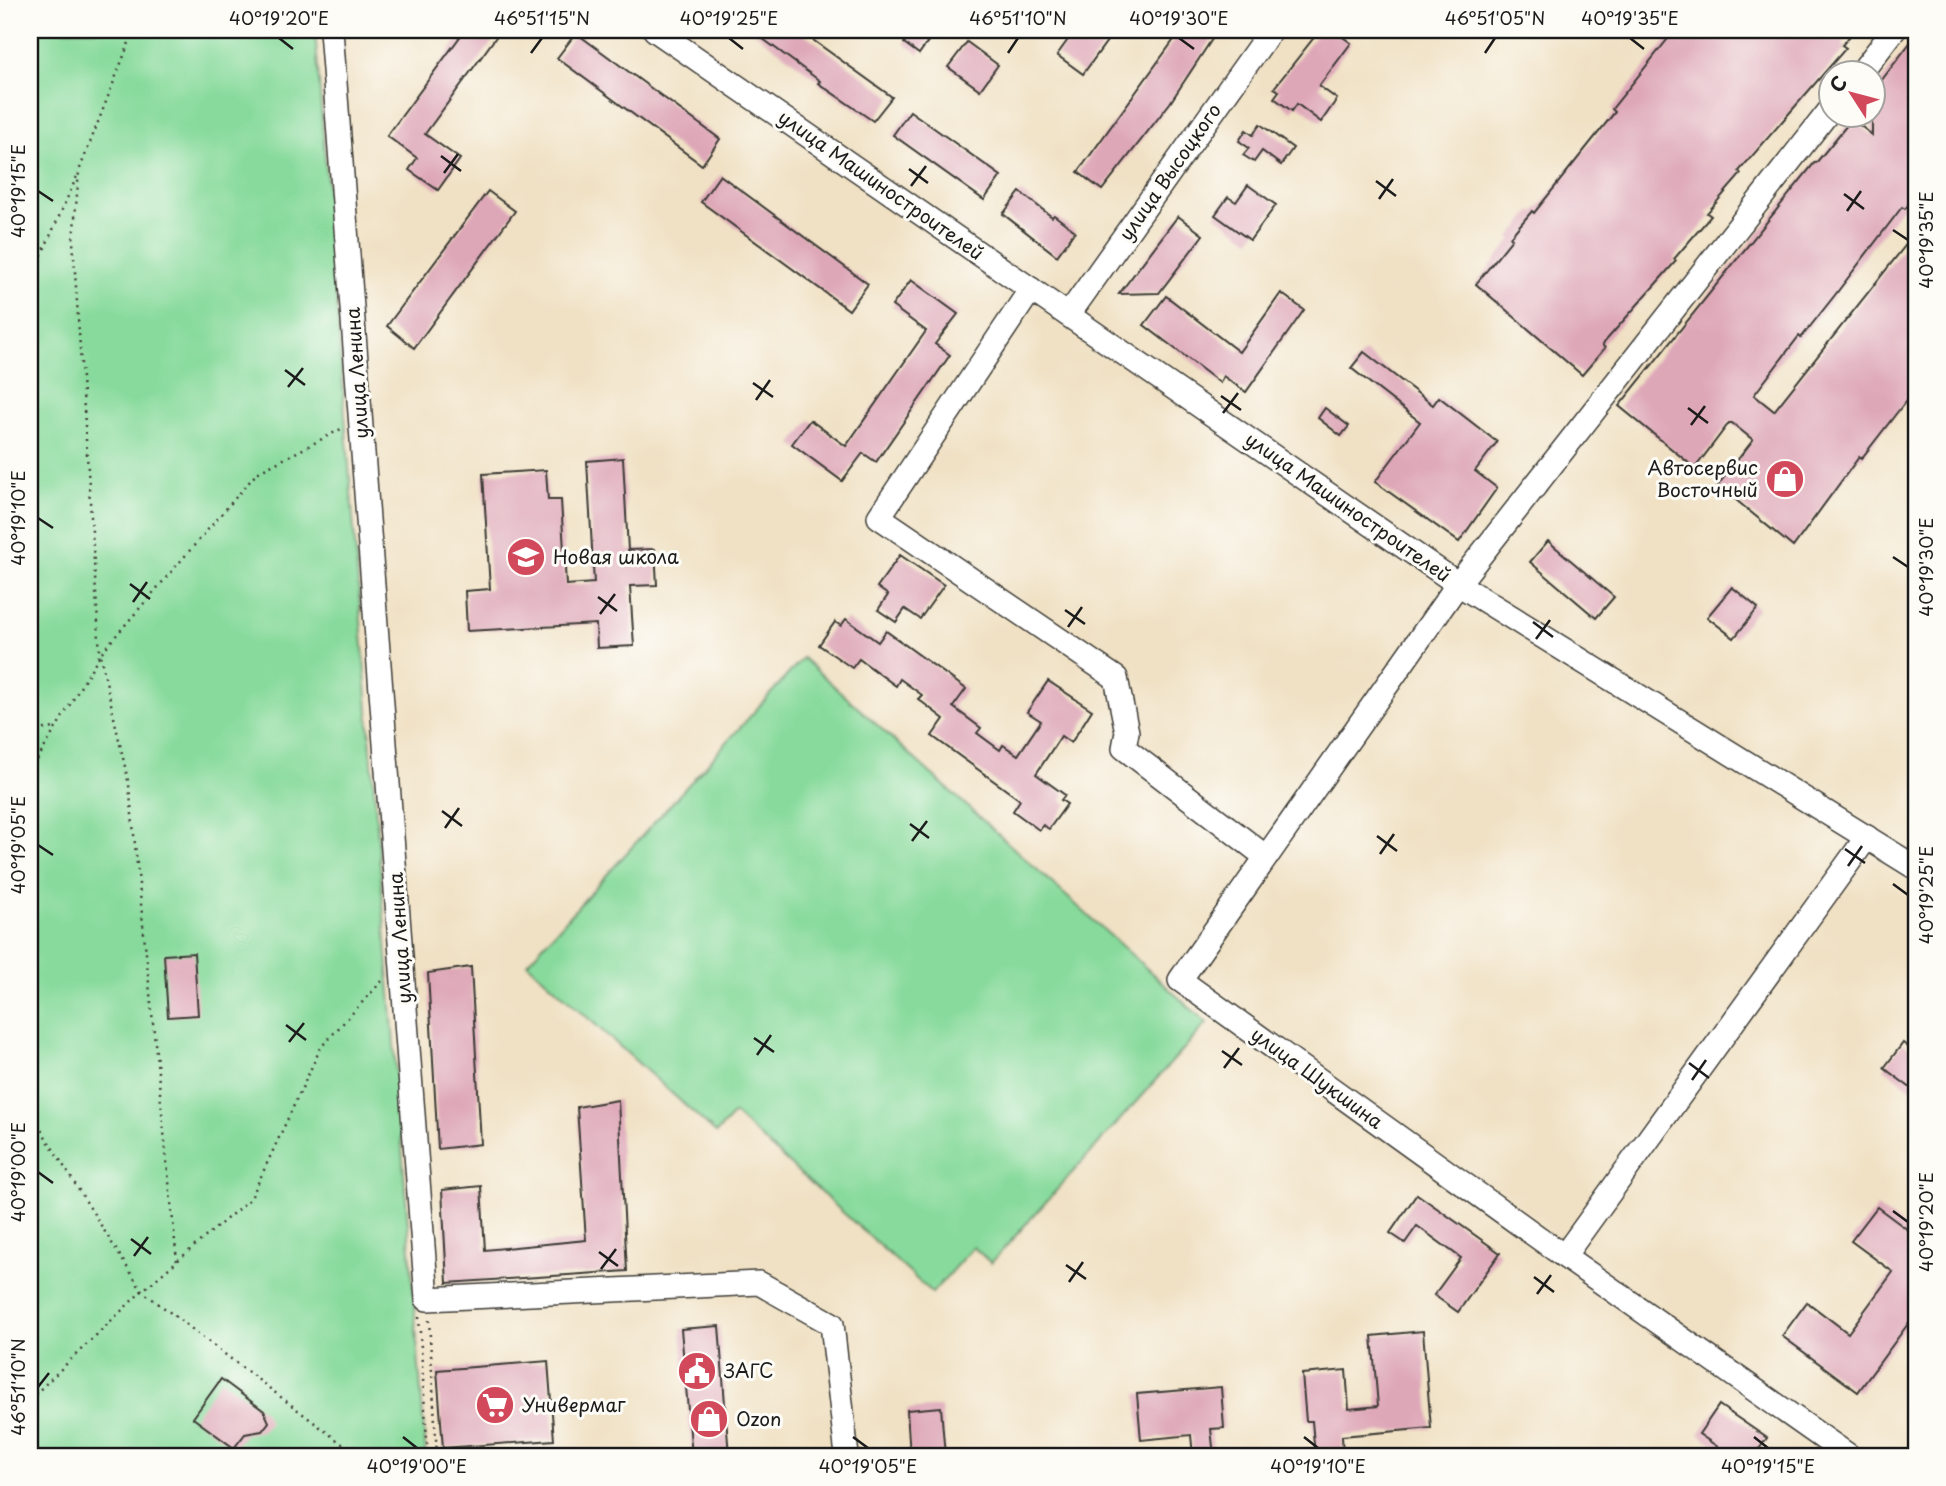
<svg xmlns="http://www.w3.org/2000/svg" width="1946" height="1486" viewBox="0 0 1946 1486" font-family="'Playpen Sans',sans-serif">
<rect width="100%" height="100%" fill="#fdfcf7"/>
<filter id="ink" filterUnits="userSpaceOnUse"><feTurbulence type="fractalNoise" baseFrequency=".0143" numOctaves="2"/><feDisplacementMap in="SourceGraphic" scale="14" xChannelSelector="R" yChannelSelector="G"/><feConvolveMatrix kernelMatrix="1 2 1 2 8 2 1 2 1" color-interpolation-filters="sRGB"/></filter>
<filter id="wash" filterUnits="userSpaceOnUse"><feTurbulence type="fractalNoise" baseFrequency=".00686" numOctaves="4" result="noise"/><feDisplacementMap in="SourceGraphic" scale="28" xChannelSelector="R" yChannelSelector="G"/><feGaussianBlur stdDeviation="1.57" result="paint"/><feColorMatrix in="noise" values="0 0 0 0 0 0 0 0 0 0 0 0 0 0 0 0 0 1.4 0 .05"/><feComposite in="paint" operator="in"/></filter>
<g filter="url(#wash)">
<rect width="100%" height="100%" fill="#f0e1c4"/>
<!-- green -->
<g fill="#87da9b" stroke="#527b5c" stroke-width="2">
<path d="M 30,30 L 315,30 L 426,1456 L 30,1456 Z"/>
<path d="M 803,658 L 1207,1023 L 991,1263 L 973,1247 L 932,1293 L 734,1114 L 716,1133 L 527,963 Z"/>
</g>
<g id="blocks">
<!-- building -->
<g fill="#dea7b8">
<path d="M 465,30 L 501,30 L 425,134 L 460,159 L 438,190 L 409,170 L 417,158 L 387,136 Z"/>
<path d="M 751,30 L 799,30 L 892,97 L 873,121 L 818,83 L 820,81 Z"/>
<path d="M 913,30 L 936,30 L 919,54 L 904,43 Z"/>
<path d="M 1075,30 L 1115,30 L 1083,74 L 1057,55 Z"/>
<path d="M 1181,30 L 1218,30 L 1170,103 L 1102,190 L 1078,172 Z"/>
<path d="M 1320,30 L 1333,30 L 1351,43 L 1319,86 L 1337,99 L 1321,122 L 1297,104 L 1292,111 L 1274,98 L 1279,91 L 1274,88 Z"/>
<path d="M 1675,30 L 1855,30 L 1842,45 L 1846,48 L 1739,171 L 1741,174 L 1707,213 L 1711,216 L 1674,259 L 1676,261 L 1602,345 L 1605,348 L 1582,375 L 1476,284 L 1512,239 L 1510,237 L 1532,211 L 1534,213 L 1615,112 L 1612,109 Z"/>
<path d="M 576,33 L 720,139 L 702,165 L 557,58 Z"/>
<path d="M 1916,35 L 1916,195 L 1905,209 L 1902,207 L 1835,295 L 1801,338 L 1799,336 L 1754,395 L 1774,411 L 1916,232 L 1916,388 L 1861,459 L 1859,457 L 1793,547 L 1718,485 L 1753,440 L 1732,423 L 1729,423 L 1695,468 L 1619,406 L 1815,162 L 1816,163 L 1852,119 L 1872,135 L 1872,93 Z"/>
<path d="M 967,42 L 998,65 L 980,90 L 948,67 Z"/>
<path d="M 910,111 L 1001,176 L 984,200 L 893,135 Z"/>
<path d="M 1260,124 L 1293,148 L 1281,165 L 1262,151 L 1254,162 L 1243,155 L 1249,148 L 1239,141 L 1246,130 L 1253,135 Z"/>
<path d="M 720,175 L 868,284 L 849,310 L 701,202 Z"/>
<path d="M 1248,185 L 1276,205 L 1250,240 L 1215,215 L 1228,197 L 1236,202 Z"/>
<path d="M 488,191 L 515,211 L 414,348 L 387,326 Z"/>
<path d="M 1020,192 L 1052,217 L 1054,215 L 1075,231 L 1057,256 L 1003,214 Z"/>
<path d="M 1178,216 L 1203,235 L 1159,293 L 1119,294 Z"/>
<path d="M 911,280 L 958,314 L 935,344 L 950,355 L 876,462 L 863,453 L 842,481 L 792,444 L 810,420 L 846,446 L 926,331 L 892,306 Z"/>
<path d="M 1281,293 L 1304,310 L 1246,392 L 1223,376 L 1220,383 L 1144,325 L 1166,296 L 1239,352 Z"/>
<path d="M 1364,352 L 1433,405 L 1439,397 L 1497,442 L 1475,471 L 1497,488 L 1459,542 L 1375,482 L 1420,422 L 1351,368 Z"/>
<path d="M 1325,408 L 1349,426 L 1341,436 L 1318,418 Z"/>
<path d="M 623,458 L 628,550 L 655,549 L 657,585 L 630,586 L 634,646 L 597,648 L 596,624 L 467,631 L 465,591 L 490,589 L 483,474 L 546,470 L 548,500 L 561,500 L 566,585 L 594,583 L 587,461 Z"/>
<path d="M 1548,541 L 1614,597 L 1596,618 L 1530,562 Z"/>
<path d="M 900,555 L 944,585 L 920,619 L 905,609 L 896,622 L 878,610 L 888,595 L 877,587 Z"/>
<path d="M 1732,587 L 1758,608 L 1734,638 L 1707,617 Z"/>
<path d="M 846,619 L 878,642 L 886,631 L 966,689 L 953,707 L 981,728 L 977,733 L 1000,750 L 1003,745 L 1018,755 L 1041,721 L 1027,712 L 1048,681 L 1092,710 L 1071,743 L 1061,736 L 1036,774 L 1065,795 L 1061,800 L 1067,804 L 1049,829 L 1043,825 L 1039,830 L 1013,811 L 1020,800 L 932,736 L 944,719 L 918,699 L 922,695 L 900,679 L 896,686 L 859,659 L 852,668 L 819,645 L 835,622 L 841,626 Z"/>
<path d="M 194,953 L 198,1015 L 168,1017 L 164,955 Z"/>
<path d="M 471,967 L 481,1144 L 438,1149 L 428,973 Z"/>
<path d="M 1903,1043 L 1916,1053 L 1916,1092 L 1884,1068 Z"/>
<path d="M 618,1100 L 627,1271 L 447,1283 L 442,1190 L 481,1186 L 485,1250 L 586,1240 L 577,1107 Z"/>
<path d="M 1417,1194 L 1500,1253 L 1458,1312 L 1434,1295 L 1461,1258 L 1417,1226 L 1405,1243 L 1390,1233 Z"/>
<path d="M 1877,1207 L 1916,1236 L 1916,1313 L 1858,1392 L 1782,1336 L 1807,1302 L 1848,1333 L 1893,1272 L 1851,1241 Z"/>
<path d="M 719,1326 L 729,1456 L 692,1456 L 681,1329 Z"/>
<path d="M 1423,1331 L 1431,1428 L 1342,1436 L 1343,1456 L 1315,1456 L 1312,1421 L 1306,1421 L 1302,1374 L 1346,1370 L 1349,1409 L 1378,1406 L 1372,1336 Z"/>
<path d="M 548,1361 L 554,1440 L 443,1448 L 437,1370 Z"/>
<path d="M 221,1379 L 264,1411 L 269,1422 L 262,1431 L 245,1434 L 234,1448 L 193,1418 Z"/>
<path d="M 1221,1387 L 1224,1428 L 1211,1429 L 1214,1456 L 1193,1456 L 1191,1435 L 1141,1440 L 1137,1394 Z"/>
<path d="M 1719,1405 L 1767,1438 L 1754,1456 L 1731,1456 L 1699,1434 Z"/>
<path d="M 941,1407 L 945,1456 L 910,1456 L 907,1410 Z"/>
</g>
</g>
</g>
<g filter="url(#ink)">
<use href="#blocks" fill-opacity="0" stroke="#3c3a35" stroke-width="2"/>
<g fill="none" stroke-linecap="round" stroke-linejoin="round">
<!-- minor casing -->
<g stroke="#3c3a35" stroke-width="26">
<g id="minor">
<path d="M 331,30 L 427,1299 L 759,1283 L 832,1324 L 847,1456"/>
<path d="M 655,30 L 1458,584 L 1916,868"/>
<path d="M 1860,74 L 1894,30"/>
<path d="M 1830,110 L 1458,584 L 1180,980 L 1564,1256 L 1849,1456"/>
<path d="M 1031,289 L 879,517 L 1116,678 L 1127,732 L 1124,748 L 1266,857"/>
<path d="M 1069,314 L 1271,30"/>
<path d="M 1564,1256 L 1867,837"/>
</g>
</g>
<!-- path -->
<g stroke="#3c3a35" stroke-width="2.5" stroke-dasharray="2 5" stroke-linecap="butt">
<path d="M 134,30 L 79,171 L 73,241 L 100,654 L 129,785 L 177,1261"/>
<path d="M 30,281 L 78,174"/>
<path d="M 30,731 L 54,728"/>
<path d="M 30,772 L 100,654 L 257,473 L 341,429"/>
<path d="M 30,1112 L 142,1291 L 358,1456"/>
<path d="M 419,1317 L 428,1456"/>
<path d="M 429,1320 L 437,1456"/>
<path d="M 30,1399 L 142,1291 L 251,1198 L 321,1047 L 382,981"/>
</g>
<!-- minor -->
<use href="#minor" stroke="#fff" stroke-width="23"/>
</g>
</g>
<!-- ticks -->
<path fill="none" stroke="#1c1c1c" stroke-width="2.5" d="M 279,38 L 293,49M 729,38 L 743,49M 1179,38 L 1194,49M 1630,38 L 1644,49M 531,53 L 542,38M 1008,53 L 1018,38M 1485,53 L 1495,38M 441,156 L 461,171M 909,169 L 928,183M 444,173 L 458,154M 1376,181 L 1396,196M 911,186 L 926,166M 38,191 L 53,201M 1844,194 L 1864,209M 1379,199 L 1393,179M 1847,211 L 1861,191M 1893,230 L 1908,240M 285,370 L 305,385M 753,383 L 773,397M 288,387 L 303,368M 1221,396 L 1241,410M 756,400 L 770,380M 1688,408 L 1708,423M 1223,413 L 1238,393M 1691,425 L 1705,406M 38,518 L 53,528M 1893,557 L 1908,567M 130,584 L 150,599M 598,597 L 617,611M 133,602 L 147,582M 1065,610 L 1085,624M 600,614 L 615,594M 1533,622 L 1553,637M 1068,627 L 1082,607M 1536,639 L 1550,620M 442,811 L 462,826M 910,824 L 929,838M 445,828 L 459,808M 1377,836 L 1397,851M 912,841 L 927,821M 38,845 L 53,855M 1845,849 L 1865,863M 1380,854 L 1394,834M 1848,866 L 1862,846M 1893,884 L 1908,895M 286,1025 L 306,1040M 754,1038 L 774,1052M 289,1042 L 304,1023M 1222,1051 L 1242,1065M 757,1055 L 771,1035M 1689,1063 L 1709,1078M 1224,1068 L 1239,1048M 1692,1080 L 1706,1060M 38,1172 L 53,1183M 1893,1211 L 1908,1222M 131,1239 L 151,1254M 599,1252 L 618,1266M 134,1256 L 148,1237M 1066,1265 L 1086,1279M 601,1269 L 616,1249M 1534,1277 L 1554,1292M 1069,1282 L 1083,1262M 1537,1294 L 1551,1275M 38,1387 L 49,1373M 403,1437 L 417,1448M 853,1437 L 868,1448M 1304,1437 L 1318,1448M 1754,1437 L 1768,1448"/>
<!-- icons -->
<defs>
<g id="shop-disc" transform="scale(2.0125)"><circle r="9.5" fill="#d1495b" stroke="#fdfcf7"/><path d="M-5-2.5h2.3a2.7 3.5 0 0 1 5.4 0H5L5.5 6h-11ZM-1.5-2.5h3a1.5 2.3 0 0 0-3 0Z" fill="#fff"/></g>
<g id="school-disc" transform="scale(2.0125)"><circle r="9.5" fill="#d1495b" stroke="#fdfcf7"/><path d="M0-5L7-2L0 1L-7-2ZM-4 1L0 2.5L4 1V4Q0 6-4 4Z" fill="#fff"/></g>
<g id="civic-disc" transform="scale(2.0125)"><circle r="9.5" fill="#d1495b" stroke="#fdfcf7"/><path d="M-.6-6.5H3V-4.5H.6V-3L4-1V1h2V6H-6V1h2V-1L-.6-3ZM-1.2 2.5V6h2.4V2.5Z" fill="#fff"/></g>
<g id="supermarket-disc" transform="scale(2.0125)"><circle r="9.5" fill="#d1495b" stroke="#fdfcf7"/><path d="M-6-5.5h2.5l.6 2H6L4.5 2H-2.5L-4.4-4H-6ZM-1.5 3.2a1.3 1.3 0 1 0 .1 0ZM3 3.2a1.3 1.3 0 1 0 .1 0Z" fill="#fff"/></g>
</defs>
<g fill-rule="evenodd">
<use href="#shop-disc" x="1785" y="479"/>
<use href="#school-disc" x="526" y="557"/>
<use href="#civic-disc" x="697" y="1371"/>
<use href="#supermarket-disc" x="495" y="1405"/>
<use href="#shop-disc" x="709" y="1419"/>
</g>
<g text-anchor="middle" stroke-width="6" stroke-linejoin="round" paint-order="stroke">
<!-- street labels -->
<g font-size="19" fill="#1c1c1c" stroke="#fdfcf7">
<text transform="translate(1170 172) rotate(-55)" y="7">улица Высоцкого</text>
<text transform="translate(881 185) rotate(35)" y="7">улица Машиностроителей</text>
<text transform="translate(357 373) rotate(-94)" y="7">улица Ленина</text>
<text transform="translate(1348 507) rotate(35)" y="7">улица Машиностроителей</text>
<text transform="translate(400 938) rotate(-94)" y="7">улица Ленина</text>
<text transform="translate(1317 1078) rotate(36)" y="7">улица Шукшина</text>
</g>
<!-- poi labels -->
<g font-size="19" fill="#1c1c1c" stroke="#fdfcf7" text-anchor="start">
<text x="1758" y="475" text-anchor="end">Автосервис<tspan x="1758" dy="22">Восточный</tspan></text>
<text x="553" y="564">Новая школа</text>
<text x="724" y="1378">ЗАГС</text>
<text x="522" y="1412">Универмаг</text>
<text x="736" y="1426">Ozon</text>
</g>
</g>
<!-- margin -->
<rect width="1946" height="1486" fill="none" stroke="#fdfcf7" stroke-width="77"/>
<!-- north arrow -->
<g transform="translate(1852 94) rotate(306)"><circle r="33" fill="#fdfcf7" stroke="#a3a29f" stroke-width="2"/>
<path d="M0-5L12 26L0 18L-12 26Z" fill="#d1495b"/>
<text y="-10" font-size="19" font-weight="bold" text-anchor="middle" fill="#1c1c1c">С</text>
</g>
<rect x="38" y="38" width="1870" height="1410" fill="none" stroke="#1c1c1c" stroke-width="2.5"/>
<g font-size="18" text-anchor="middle" fill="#1c1c1c">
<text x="279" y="25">40°19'20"E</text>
<text x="542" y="25">46°51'15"N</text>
<text x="729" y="25">40°19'25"E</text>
<text x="1018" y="25">46°51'10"N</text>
<text x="1179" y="25">40°19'30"E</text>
<text x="1495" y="25">46°51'05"N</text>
<text x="1630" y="25">40°19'35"E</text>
<text transform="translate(19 191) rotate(-90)" y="6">40°19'15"E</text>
<text transform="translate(1927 240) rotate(-90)" y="6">40°19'35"E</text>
<text transform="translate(19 518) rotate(-90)" y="6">40°19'10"E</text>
<text transform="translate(1927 567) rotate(-90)" y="6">40°19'30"E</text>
<text transform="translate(19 845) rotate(-90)" y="6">40°19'05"E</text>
<text transform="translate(1927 895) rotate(-90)" y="6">40°19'25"E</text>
<text transform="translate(19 1172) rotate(-90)" y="6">40°19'00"E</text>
<text transform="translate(1927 1222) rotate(-90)" y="6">40°19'20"E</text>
<text transform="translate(19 1387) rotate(-90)" y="6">46°51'10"N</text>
<text x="417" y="1473">40°19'00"E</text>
<text x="868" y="1473">40°19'05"E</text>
<text x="1318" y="1473">40°19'10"E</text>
<text x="1768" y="1473">40°19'15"E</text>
</g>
</svg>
